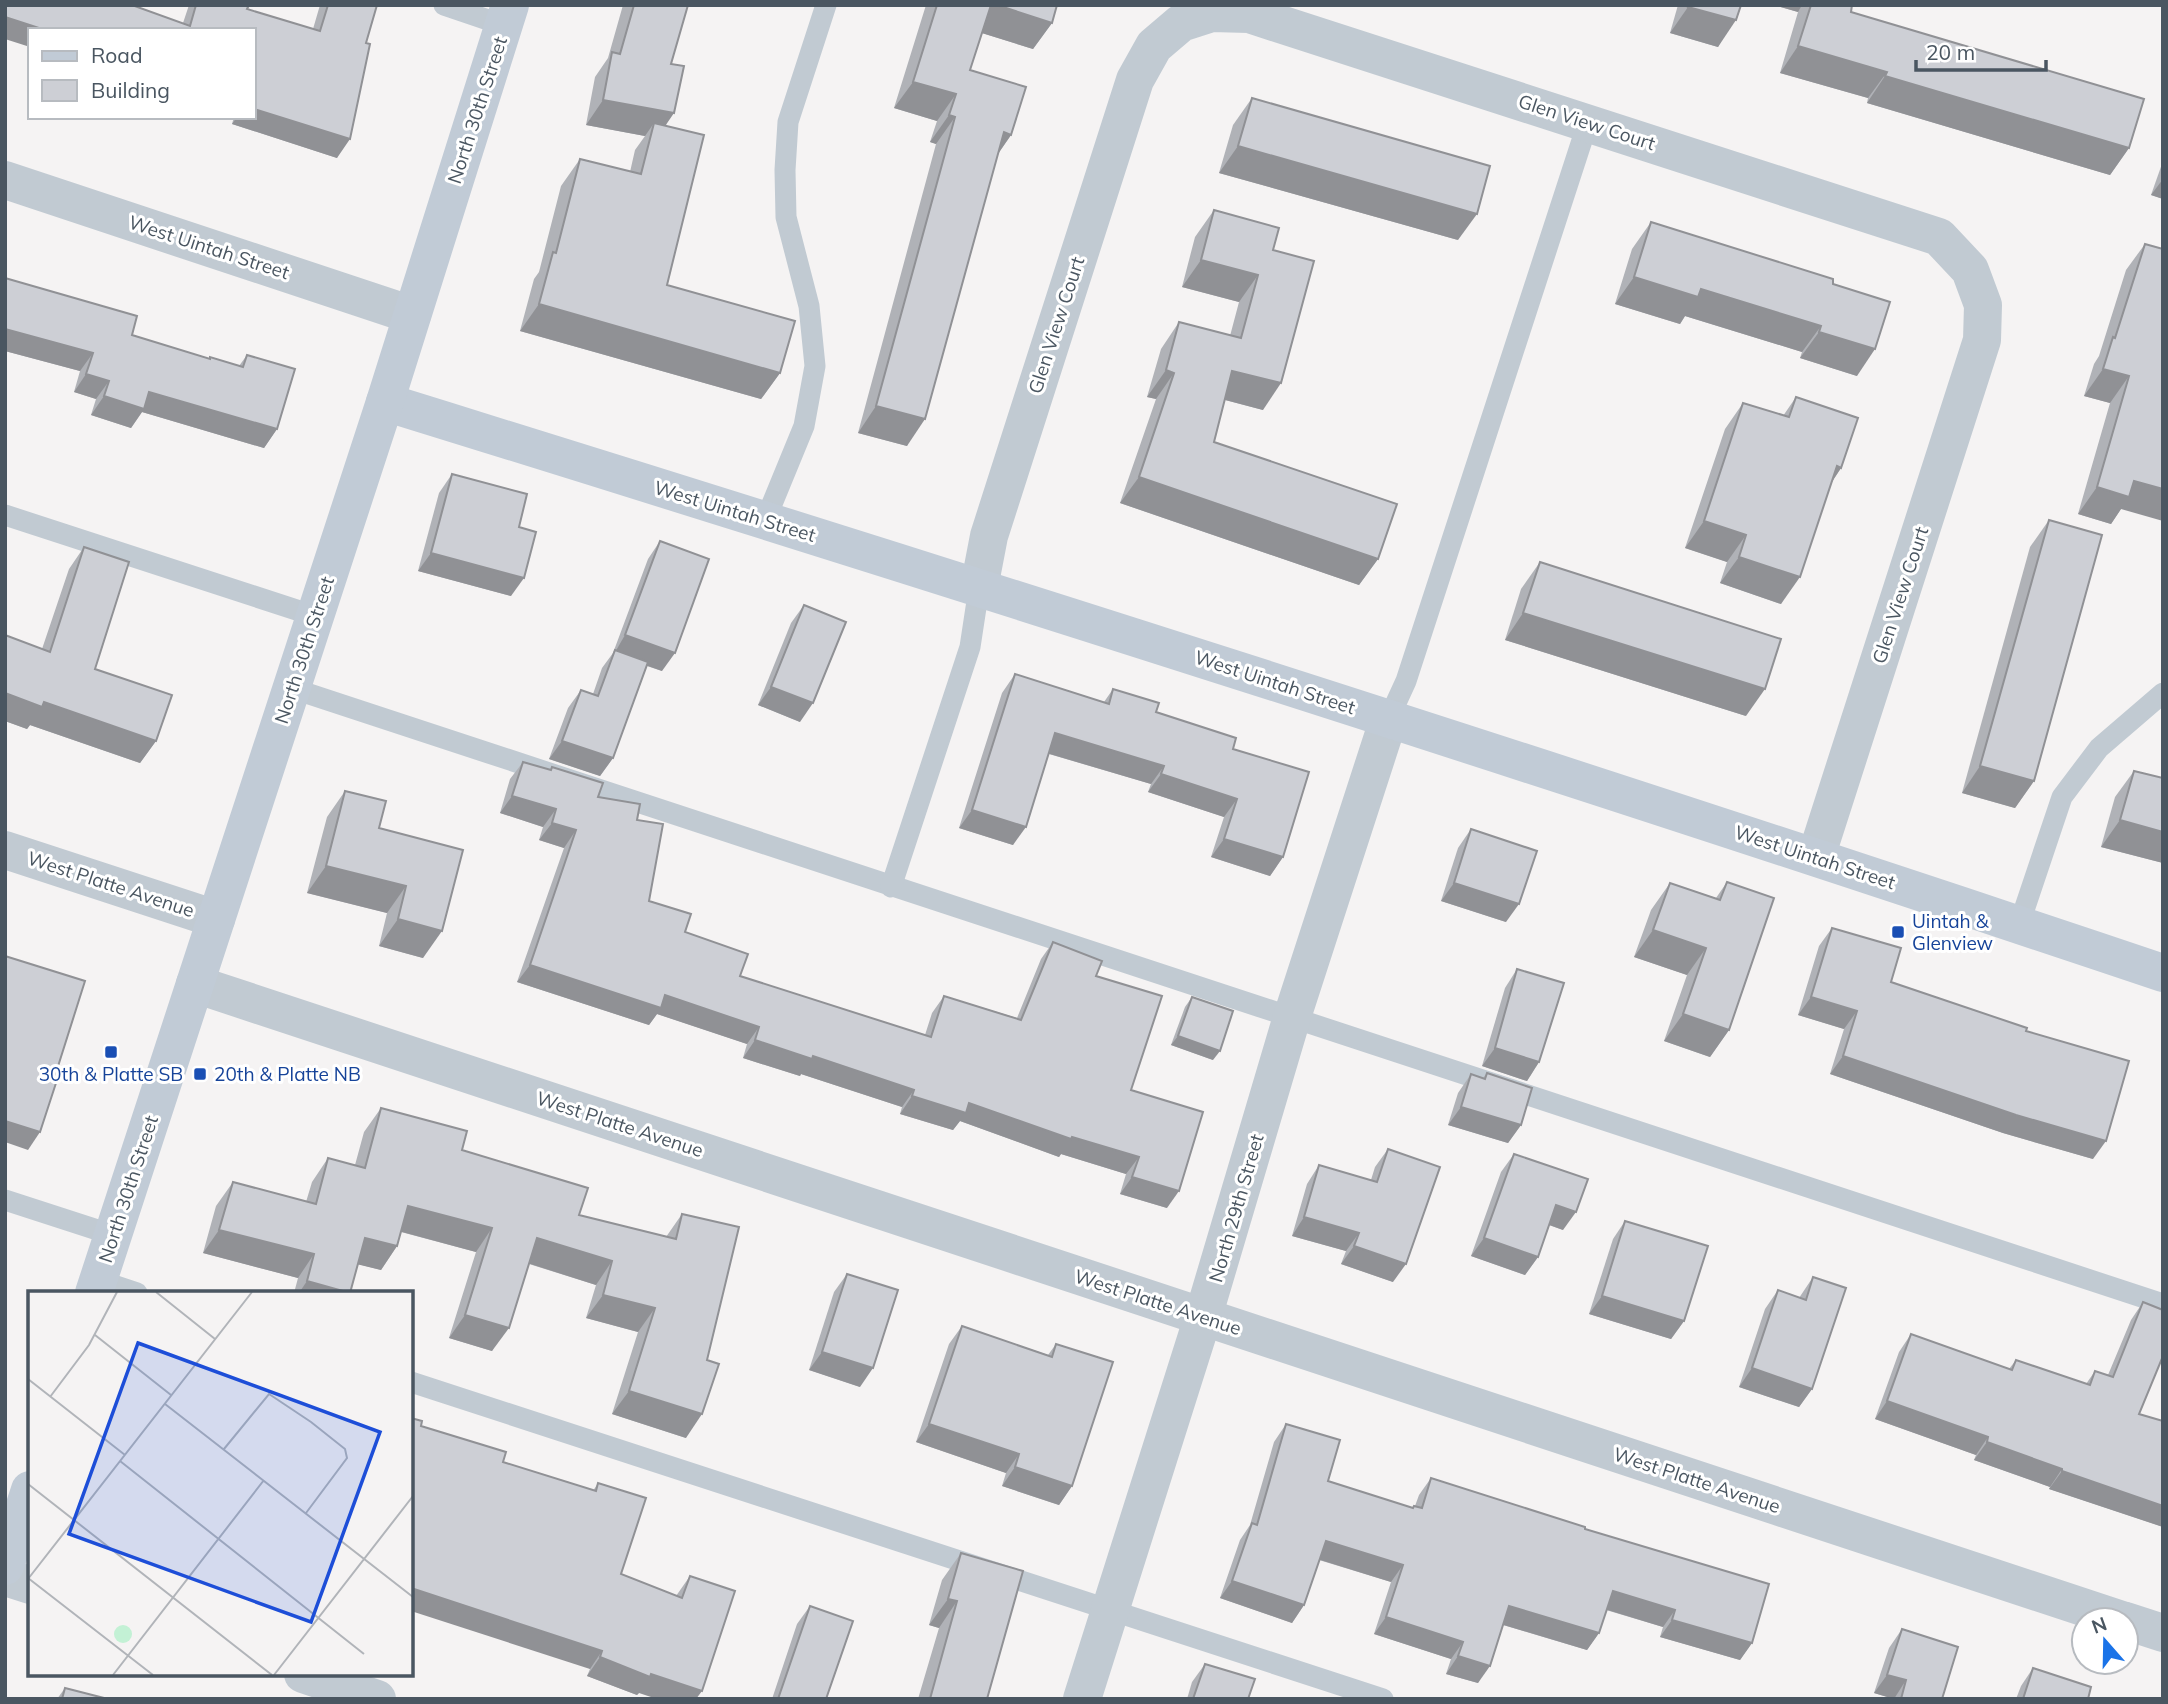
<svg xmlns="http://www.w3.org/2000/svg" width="2168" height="1704" viewBox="0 0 2168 1704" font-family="Mulish,sans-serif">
<rect width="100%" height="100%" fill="#f5f3f3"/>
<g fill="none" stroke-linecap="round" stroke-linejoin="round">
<!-- service -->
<g stroke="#c1cad2" stroke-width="21">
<path d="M 444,5 L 503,25"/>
<path d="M 5,515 L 315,616"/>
<path d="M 765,521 L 804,426 L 815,366 L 809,306 L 786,217 L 785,170 L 788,122 L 826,5"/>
<path d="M 291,688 L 2163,1304"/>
<path d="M 1389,718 L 1406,681 L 1588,122"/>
<path d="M 891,887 L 970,647 L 979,588"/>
<path d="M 2019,925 L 2062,797 L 2099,748 L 2163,693"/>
<path d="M 5,1200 L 113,1235"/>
<path d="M 98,1280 L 137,1293"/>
<path d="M 411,1382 L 1383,1699"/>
</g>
<!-- minor -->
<g stroke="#c1cad2" stroke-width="38">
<path d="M 5,180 L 412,315"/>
<path d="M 979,588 L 989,536 L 1135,80 L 1154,46 L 1181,23 L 1212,13 L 1249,14 L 1939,237 L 1970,270 L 1983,305 L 1982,340 L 1816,857"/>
<path d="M 5,850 L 216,919"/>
<path d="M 195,984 L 2122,1620"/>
<path d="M 5,1577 L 30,1585"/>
<path d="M 2126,1621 L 2163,1633"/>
<path d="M 303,1674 L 377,1699"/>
<path d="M 1082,1699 L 1203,1317 L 1292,1017 L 1389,718"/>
</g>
<!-- secondary -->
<g stroke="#c1cbd6" stroke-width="38">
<path d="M 385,402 C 979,586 1572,775 2163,973"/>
<path d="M 94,1293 L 385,402 L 510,5"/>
<path d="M 5,1566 L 30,1490"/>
</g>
</g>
<!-- wall -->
<g fill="#b0b2b7">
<path d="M 189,5 L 249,5 L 247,9 L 313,29 L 320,5 L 377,5 L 366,43 L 337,158 L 232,124 L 234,117 L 254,117 L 254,30 L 5,39 L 183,23 Z"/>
<path d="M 623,5 L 688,5 L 671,64 L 666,126 L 667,285 L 780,373 L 761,399 L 520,331 L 534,279 L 539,272 L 561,186 L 580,159 L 630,172 L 635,150 L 645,136 L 586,125 L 595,77 L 608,58 Z"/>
<path d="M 926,5 L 1057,5 L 1052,23 L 1033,49 L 982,33 L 970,70 L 1011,135 L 998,154 L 907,446 L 858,433 L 936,144 L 930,142 L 937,121 L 894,108 Z"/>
<path d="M 1678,5 L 1741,5 L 1718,47 L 1670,33 Z"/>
<path d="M 1774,5 L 1852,5 L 1851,12 L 2129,148 L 2110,175 L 1867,103 L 1868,98 L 1780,73 L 1798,12 Z"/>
<path d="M 1252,98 L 1458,240 L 1219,173 L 1233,125 Z"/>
<path d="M 2163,161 L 2163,199 L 2151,195 Z"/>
<path d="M 1214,210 L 1273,250 L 1263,410 L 1225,400 L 1214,442 L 1378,559 L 1359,585 L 1120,503 L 1156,399 L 1147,397 L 1161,349 L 1179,322 L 1230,336 L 1239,302 L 1182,287 L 1195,237 Z"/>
<path d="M 1651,222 L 1833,284 L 1857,376 L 1800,358 L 1802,352 L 1685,316 L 1680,324 L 1615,304 L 1632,249 Z"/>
<path d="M 2145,244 L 2121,509 L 2111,524 L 2078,514 L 2110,403 L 2084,396 L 2094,364 L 2099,356 L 2126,270 Z"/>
<path d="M 5,278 L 132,335 L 209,359 L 239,366 L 247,355 L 277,429 L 264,448 L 142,412 L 131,428 L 91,415 L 96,399 L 74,392 L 80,371 L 5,351 Z"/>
<path d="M 1796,397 L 1841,468 L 1832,482 L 1781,604 L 1720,583 L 1727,562 L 1685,548 L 1725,429 L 1743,403 L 1783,416 Z"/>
<path d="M 452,474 L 519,527 L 511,596 L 418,571 L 439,493 Z"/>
<path d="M 2049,520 L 2034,781 L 2015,808 L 1962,793 L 2030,547 Z"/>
<path d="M 660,541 L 662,671 L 647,666 L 613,758 L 600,776 L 549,759 L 568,708 L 581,690 L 593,694 L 602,668 L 613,653 L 648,559 Z"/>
<path d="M 84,547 L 95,669 L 156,741 L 140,763 L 30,725 L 27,729 L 5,721 L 5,635 L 42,649 L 69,569 Z"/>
<path d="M 1540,562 L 1746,716 L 1505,640 L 1521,589 Z"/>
<path d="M 804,605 L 800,722 L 758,705 L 791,623 Z"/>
<path d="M 1015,674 L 1104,702 L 1113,689 L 1156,712 L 1233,749 L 1283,857 L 1270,876 L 1211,857 L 1224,817 L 1148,792 L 1151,784 L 1049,754 L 1013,845 L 959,828 L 1002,693 Z"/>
<path d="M 523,762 L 550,770 L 552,767 L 598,797 L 637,820 L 649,901 L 685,932 L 740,976 L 925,1035 L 932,1013 L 944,996 L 1017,1018 L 1041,959 L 1053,942 L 1096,976 L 1131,1090 L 1167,1208 L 1120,1194 L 1126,1174 L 1061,1154 L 1059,1157 L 960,1121 L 953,1130 L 900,1114 L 902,1107 L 801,1074 L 800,1076 L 743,1058 L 747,1044 L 657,1014 L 649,1025 L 517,982 L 564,848 L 539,840 L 543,827 L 500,813 L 510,779 Z"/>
<path d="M 2134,771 L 2163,778 L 2163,863 L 2101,847 L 2115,797 Z"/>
<path d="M 345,791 L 379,828 L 463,850 L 423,958 L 379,946 L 387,913 L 307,893 L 327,817 Z"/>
<path d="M 1471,829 L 1506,922 L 1441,901 L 1458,848 Z"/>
<path d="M 1727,882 L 1729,1030 L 1710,1057 L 1664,1041 L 1687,975 L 1634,957 L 1651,910 L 1670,883 L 1716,898 Z"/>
<path d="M 1832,928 L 1891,982 L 2026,1031 L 2093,1159 L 2003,1133 L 1830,1074 L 1844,1029 L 1798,1015 L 1819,946 Z"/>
<path d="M 1517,969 L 1539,1062 L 1527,1081 L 1482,1066 L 1505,988 Z"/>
<path d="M 1192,997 L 1213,1060 L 1171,1045 L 1185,1007 Z"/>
<path d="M 1487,1073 L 1521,1125 L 1508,1143 L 1448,1125 L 1458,1093 L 1471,1074 L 1483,1078 Z"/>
<path d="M 381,1108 L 462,1150 L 579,1215 L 666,1237 L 682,1214 L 686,1438 L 612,1414 L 638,1332 L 586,1318 L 596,1285 L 529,1264 L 492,1351 L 449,1338 L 476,1252 L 401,1232 L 397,1246 L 381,1270 L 358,1264 L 350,1293 L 294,1293 L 298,1278 L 203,1253 L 216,1206 L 233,1182 L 306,1202 L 312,1182 L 328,1158 L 355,1165 L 364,1132 Z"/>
<path d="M 1388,1149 L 1393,1282 L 1341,1264 L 1346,1251 L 1292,1236 L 1307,1184 L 1319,1165 L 1371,1180 L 1375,1167 Z"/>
<path d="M 1514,1154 L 1563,1230 L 1549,1225 L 1538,1257 L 1525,1275 L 1471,1256 L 1501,1172 Z"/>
<path d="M 1625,1221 L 1684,1321 L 1671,1339 L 1589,1314 L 1613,1239 Z"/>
<path d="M 847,1274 L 860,1387 L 809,1370 L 834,1292 Z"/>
<path d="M 1813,1277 L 1812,1389 L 1799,1407 L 1739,1387 L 1765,1309 L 1778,1290 L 1799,1298 Z"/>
<path d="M 2143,1302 L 2139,1414 L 2163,1421 L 2163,1527 L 2049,1489 L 2050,1487 L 1974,1460 L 1976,1455 L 1875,1419 L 1899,1352 L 1911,1334 L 2009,1369 L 2016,1360 L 2086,1384 L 2095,1371 L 2108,1375 L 2131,1320 Z"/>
<path d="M 962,1326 L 1048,1355 L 1056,1344 L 1072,1486 L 1059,1505 L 1002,1486 L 1006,1473 L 916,1442 L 949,1344 Z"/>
<path d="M 1286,1424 L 1328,1481 L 1412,1508 L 1414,1506 L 1415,1506 L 1419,1495 L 1431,1478 L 1585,1529 L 1752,1643 L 1740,1660 L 1660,1637 L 1663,1627 L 1606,1610 L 1599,1633 L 1587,1650 L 1503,1625 L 1478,1683 L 1446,1674 L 1451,1659 L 1374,1634 L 1391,1582 L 1319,1560 L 1304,1605 L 1292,1623 L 1220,1598 L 1240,1540 L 1250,1525 L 1274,1442 Z"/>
<path d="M 421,1426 L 503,1462 L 593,1491 L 598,1483 L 621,1574 L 676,1596 L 690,1576 L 735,1591 L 637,1695 L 587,1676 L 590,1669 Z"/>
<path d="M 961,1553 L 987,1699 L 918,1699 L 939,1628 L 929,1625 L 942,1580 Z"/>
<path d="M 810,1606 L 826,1699 L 772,1699 L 797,1624 Z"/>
<path d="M 1902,1629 L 1942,1699 L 1894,1699 L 1874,1693 L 1889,1648 Z"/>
<path d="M 1205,1664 L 1248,1699 L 1187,1699 L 1192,1682 Z"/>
<path d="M 2033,1668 L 2088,1699 L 2016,1699 L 2021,1686 Z"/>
<path d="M 65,1688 L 108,1699 L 57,1699 Z"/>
</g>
<!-- shaded-wall -->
<g fill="#909195">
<path d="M 990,5 L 997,5 L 1052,23 L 1033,49 L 972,30 Z"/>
<path d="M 1774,5 L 1802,5 L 1798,12 Z"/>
<path d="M 1688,7 L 1736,20 L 1718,47 L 1670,33 Z"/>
<path d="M 5,17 L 45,30 L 30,30 L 30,47 L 5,39 Z"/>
<path d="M 1798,46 L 1887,72 L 1868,98 L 1780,73 Z"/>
<path d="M 1885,76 L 2129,148 L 2110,175 L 1867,103 Z"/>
<path d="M 913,82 L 956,94 L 937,121 L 894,108 Z"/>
<path d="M 603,100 L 674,113 L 657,138 L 654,123 L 645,136 L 586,125 Z"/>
<path d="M 254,109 L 350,139 L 337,158 L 232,124 L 237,117 L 254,117 Z"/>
<path d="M 949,115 L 955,117 L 936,144 L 930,142 Z"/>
<path d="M 1004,132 L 1011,135 L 993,161 Z"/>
<path d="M 1238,146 L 1477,214 L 1458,240 L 1219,173 Z"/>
<path d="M 2163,179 L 2163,199 L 2151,195 Z"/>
<path d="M 1201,260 L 1258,275 L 1239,302 L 1182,287 Z"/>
<path d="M 1634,277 L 1701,289 L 1821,326 L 1802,352 L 1685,316 L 1680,324 L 1615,304 Z"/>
<path d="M 539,304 L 780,373 L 761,399 L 520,331 Z"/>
<path d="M 5,329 L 93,353 L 80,371 L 5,351 Z"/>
<path d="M 1819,332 L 1875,349 L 1857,376 L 1800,358 Z"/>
<path d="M 2103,369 L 2129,376 L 2110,403 L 2084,396 Z"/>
<path d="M 1166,370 L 1174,373 L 1156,399 L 1147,397 Z"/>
<path d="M 1232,371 L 1281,383 L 1263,410 L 1214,397 Z"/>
<path d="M 86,374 L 109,381 L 96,399 L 74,392 Z"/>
<path d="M 149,392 L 277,429 L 264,448 L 142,412 L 131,428 L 91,415 L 104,396 Z"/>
<path d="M 876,406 L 925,419 L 907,446 L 858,433 Z"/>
<path d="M 1837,466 L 1841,468 L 1823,495 Z"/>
<path d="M 1139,477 L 1378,559 L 1359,585 L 1120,503 Z"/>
<path d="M 2134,481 L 2163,489 L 2163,521 L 2121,509 L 2111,524 L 2078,514 L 2097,487 Z"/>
<path d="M 1704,521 L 1746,535 L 1727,562 L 1685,548 Z"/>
<path d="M 431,553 L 524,578 L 511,596 L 418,571 Z"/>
<path d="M 1739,557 L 1800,577 L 1781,604 L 1720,583 Z"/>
<path d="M 1523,613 L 1765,689 L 1746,716 L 1505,640 Z"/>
<path d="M 625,635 L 675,653 L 662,671 L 614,654 Z"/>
<path d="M 771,687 L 813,703 L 800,722 L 758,705 Z"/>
<path d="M 5,693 L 44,702 L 156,741 L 140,763 L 30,725 L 27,729 L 5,721 Z"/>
<path d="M 1055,733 L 1164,766 L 1151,784 L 1043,752 Z"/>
<path d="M 562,741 L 613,758 L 600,776 L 549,759 Z"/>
<path d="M 1980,766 L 2034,781 L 2015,808 L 1962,793 Z"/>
<path d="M 1161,774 L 1237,799 L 1224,817 L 1148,792 Z"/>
<path d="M 512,796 L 556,809 L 543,827 L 500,813 Z"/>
<path d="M 972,810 L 1026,827 L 1013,845 L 959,828 Z"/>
<path d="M 2120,820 L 2163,832 L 2163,863 L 2101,847 Z"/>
<path d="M 552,823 L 576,830 L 564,848 L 539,840 Z"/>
<path d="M 1224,839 L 1283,857 L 1270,876 L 1211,857 Z"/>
<path d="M 326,866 L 406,886 L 387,913 L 307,893 Z"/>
<path d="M 1454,883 L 1519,904 L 1506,922 L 1441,901 Z"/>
<path d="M 398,919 L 442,931 L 423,958 L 379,946 Z"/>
<path d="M 1653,930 L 1706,948 L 1687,975 L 1634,957 Z"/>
<path d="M 530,965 L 665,995 L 759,1027 L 747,1044 L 657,1014 L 649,1025 L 517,982 Z"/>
<path d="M 1811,997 L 1857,1011 L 1844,1029 L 1798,1015 Z"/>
<path d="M 1683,1014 L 1729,1030 L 1710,1057 L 1664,1041 Z"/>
<path d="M 1178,1036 L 1220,1051 L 1213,1060 L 1171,1045 Z"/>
<path d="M 755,1040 L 813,1056 L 914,1090 L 902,1107 L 801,1074 L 800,1076 L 743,1058 Z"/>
<path d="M 1495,1048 L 1539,1062 L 1527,1081 L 1482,1066 Z"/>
<path d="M 1843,1056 L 2106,1141 L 2093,1159 L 2003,1133 L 1830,1074 Z"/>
<path d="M 912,1096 L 969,1103 L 1072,1137 L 1139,1157 L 1126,1174 L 1061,1154 L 1059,1157 L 960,1121 L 953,1130 L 900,1114 Z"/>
<path d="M 1461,1107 L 1521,1125 L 1508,1143 L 1448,1125 Z"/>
<path d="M 5,1121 L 40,1132 L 28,1150 L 5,1142 Z"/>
<path d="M 1132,1177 L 1179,1191 L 1167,1208 L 1120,1194 Z"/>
<path d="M 1556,1205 L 1576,1212 L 1563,1230 L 1544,1223 Z"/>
<path d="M 408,1206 L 492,1228 L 476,1252 L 391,1229 Z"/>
<path d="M 1304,1217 L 1359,1233 L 1346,1251 L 1292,1236 Z"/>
<path d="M 219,1230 L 314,1254 L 298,1278 L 203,1253 Z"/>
<path d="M 365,1238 L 397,1246 L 381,1270 L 348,1262 Z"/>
<path d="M 537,1238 L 612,1261 L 596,1285 L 521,1261 Z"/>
<path d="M 1484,1238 L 1538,1257 L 1525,1275 L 1471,1256 Z"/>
<path d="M 1354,1246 L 1406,1264 L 1393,1282 L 1341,1264 Z"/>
<path d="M 307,1281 L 350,1293 L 299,1293 Z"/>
<path d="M 603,1295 L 655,1308 L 638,1332 L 586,1318 Z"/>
<path d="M 1602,1296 L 1684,1321 L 1671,1339 L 1589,1314 Z"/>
<path d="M 465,1315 L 509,1328 L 492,1351 L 449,1338 Z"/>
<path d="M 822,1352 L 873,1368 L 860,1387 L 809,1370 Z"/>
<path d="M 1752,1368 L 1812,1389 L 1799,1407 L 1739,1387 Z"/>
<path d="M 629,1391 L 702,1414 L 686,1438 L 612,1414 Z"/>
<path d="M 1887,1401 L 1988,1437 L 1976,1455 L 1875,1419 Z"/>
<path d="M 929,1424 L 1019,1454 L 1006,1473 L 916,1442 Z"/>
<path d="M 1987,1442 L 2062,1469 L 2050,1487 L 1974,1460 Z"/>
<path d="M 1015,1467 L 1072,1486 L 1059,1505 L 1002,1486 Z"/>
<path d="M 2062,1471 L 2163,1506 L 2163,1527 L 2049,1489 Z"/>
<path d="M 1326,1541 L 1403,1565 L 1391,1582 L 1314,1558 Z"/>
<path d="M 1232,1581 L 1304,1605 L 1292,1623 L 1220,1598 Z"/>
<path d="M 411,1588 L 602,1651 L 590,1669 L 411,1611 Z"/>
<path d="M 1613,1591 L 1675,1610 L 1663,1627 L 1601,1608 Z"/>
<path d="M 948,1599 L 957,1601 L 939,1628 L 929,1625 Z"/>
<path d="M 1509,1606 L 1599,1633 L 1587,1650 L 1497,1623 Z"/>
<path d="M 1386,1617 L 1463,1642 L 1451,1659 L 1374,1634 Z"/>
<path d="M 1672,1620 L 1752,1643 L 1740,1660 L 1660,1637 Z"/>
<path d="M 1458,1656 L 1490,1666 L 1478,1683 L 1446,1674 Z"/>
<path d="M 600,1657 L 702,1691 L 696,1699 L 657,1699 L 639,1693 L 637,1695 L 587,1676 Z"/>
<path d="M 1887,1675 L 1906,1680 L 1894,1699 L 1874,1693 Z"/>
</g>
<!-- building -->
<g fill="#cdcfd5" stroke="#909195" stroke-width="2">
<path d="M 5,5 L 132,5 L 190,26 L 196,5 L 249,5 L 247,9 L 320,31 L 328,5 L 377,5 L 366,43 L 370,44 L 350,139 L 254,109 L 254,30 L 45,30 L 5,17 Z"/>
<path d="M 634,5 L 688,5 L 671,64 L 684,66 L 674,113 L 603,100 L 612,52 L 620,54 Z"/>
<path d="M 937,5 L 991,5 L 970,70 L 1026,87 L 1011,135 L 1004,132 L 925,419 L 876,406 L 955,117 L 949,115 L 956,94 L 913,82 Z"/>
<path d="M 997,5 L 1057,5 L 1052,23 Z"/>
<path d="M 1689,5 L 1741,5 L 1736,20 L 1688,7 Z"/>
<path d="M 1811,5 L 1852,5 L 1851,12 L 2144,99 L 2129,148 L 1885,76 L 1887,72 L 1798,46 Z"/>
<path d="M 1252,98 L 1490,166 L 1477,214 L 1238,146 Z"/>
<path d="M 654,123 L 704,135 L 667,285 L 795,321 L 780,373 L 539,304 L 553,252 L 556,253 L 580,159 L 641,174 Z"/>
<path d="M 1214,210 L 1279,228 L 1273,250 L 1314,261 L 1281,383 L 1232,371 L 1214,442 L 1397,504 L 1378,559 L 1139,477 L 1174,373 L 1166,370 L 1179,322 L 1241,338 L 1258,275 L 1201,260 Z"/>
<path d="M 1651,222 L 1833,279 L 1833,284 L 1890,302 L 1875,349 L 1819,332 L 1821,326 L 1701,289 L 1698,297 L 1634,277 Z"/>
<path d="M 2145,244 L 2163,249 L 2163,489 L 2134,481 L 2129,497 L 2097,487 L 2129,376 L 2103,369 L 2113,337 L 2115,338 Z"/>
<path d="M 5,278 L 137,316 L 132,335 L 210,359 L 210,357 L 243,367 L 247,355 L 295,369 L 277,429 L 149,392 L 144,409 L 104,396 L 109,381 L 86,374 L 93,353 L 5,329 Z"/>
<path d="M 1796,397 L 1858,418 L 1841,468 L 1837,466 L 1800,577 L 1739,557 L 1746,535 L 1704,521 L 1743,403 L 1789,417 Z"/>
<path d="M 452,474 L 527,494 L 519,527 L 536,532 L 524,578 L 431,553 Z"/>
<path d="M 2049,520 L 2102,535 L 2034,781 L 1980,766 Z"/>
<path d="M 660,541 L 709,559 L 675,653 L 625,635 Z"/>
<path d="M 84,547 L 129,562 L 95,669 L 172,695 L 156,741 L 44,702 L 42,707 L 5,693 L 5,635 L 50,652 Z"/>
<path d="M 1540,562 L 1781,639 L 1765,689 L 1523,613 Z"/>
<path d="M 804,605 L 846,622 L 813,703 L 771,687 Z"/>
<path d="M 615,650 L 648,662 L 613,758 L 562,741 L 581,690 L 598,696 Z"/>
<path d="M 1015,674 L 1109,704 L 1113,689 L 1159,703 L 1156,712 L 1236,738 L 1233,749 L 1309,772 L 1283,857 L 1224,839 L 1237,799 L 1161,774 L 1164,766 L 1055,733 L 1026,827 L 972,810 Z"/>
<path d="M 523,762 L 551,770 L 552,767 L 603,783 L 598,797 L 640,804 L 637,820 L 663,824 L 649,901 L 691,914 L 685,932 L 748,954 L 740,976 L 931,1037 L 944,996 L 1021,1020 L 1053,942 L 1102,961 L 1096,976 L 1162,996 L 1131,1090 L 1203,1112 L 1179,1191 L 1132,1177 L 1139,1157 L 1072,1137 L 1071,1139 L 969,1103 L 966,1113 L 912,1096 L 914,1090 L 813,1056 L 812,1059 L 755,1040 L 759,1027 L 665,995 L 661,1008 L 530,965 L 576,830 L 552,823 L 556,809 L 512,796 Z"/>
<path d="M 2134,771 L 2163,778 L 2163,832 L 2120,820 Z"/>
<path d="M 345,791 L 386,801 L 379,828 L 463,850 L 442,931 L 398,919 L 406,886 L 326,866 Z"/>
<path d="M 1471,829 L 1537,851 L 1519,904 L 1454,883 Z"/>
<path d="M 1727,882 L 1774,898 L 1729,1030 L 1683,1014 L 1706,948 L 1653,930 L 1670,883 L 1720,900 Z"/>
<path d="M 1832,928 L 1901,948 L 1891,982 L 2027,1028 L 2026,1031 L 2129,1061 L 2106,1141 L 2016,1115 L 1843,1056 L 1857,1011 L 1811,997 Z"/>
<path d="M 5,956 L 85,981 L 54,1079 L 57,1080 L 40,1132 L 5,1121 Z"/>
<path d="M 1517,969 L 1564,983 L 1539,1062 L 1495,1048 Z"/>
<path d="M 1192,997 L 1233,1011 L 1220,1051 L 1178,1036 Z"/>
<path d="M 1487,1073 L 1532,1088 L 1521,1125 L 1461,1107 L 1471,1074 L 1485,1079 Z"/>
<path d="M 381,1108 L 467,1131 L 462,1150 L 588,1188 L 579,1215 L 676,1239 L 682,1214 L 739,1227 L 707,1360 L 719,1364 L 702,1414 L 629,1391 L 655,1308 L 603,1295 L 612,1261 L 537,1238 L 509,1328 L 465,1315 L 492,1228 L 408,1206 L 397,1246 L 365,1238 L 350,1293 L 307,1281 L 314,1254 L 219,1230 L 233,1182 L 316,1204 L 328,1158 L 365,1168 Z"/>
<path d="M 1388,1149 L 1440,1167 L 1406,1264 L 1354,1246 L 1359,1233 L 1304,1217 L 1319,1165 L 1377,1182 Z"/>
<path d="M 1514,1154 L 1588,1179 L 1576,1212 L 1556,1205 L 1538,1257 L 1484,1238 Z"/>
<path d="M 1625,1221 L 1708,1246 L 1684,1321 L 1602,1296 Z"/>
<path d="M 847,1274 L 898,1290 L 873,1368 L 822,1352 Z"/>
<path d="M 1813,1277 L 1846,1288 L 1812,1389 L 1752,1368 L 1778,1290 L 1806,1300 Z"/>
<path d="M 2143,1302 L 2163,1310 L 2163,1356 L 2139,1414 L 2163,1421 L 2163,1506 L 2062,1471 L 2062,1469 L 1987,1442 L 1988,1437 L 1887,1401 L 1911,1334 L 2012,1370 L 2016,1360 L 2090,1385 L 2095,1371 L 2113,1377 Z"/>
<path d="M 962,1326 L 1052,1357 L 1056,1344 L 1113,1362 L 1072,1486 L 1015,1467 L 1019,1454 L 929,1424 Z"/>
<path d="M 411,1418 L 422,1421 L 421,1426 L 506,1452 L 503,1462 L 596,1491 L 598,1483 L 646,1498 L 621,1574 L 682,1598 L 690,1576 L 735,1591 L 702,1691 L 651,1674 L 650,1677 L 600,1657 L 602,1651 L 411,1588 Z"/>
<path d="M 1286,1424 L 1340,1440 L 1328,1481 L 1413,1508 L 1414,1506 L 1422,1508 L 1431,1478 L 1585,1527 L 1585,1529 L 1769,1584 L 1752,1643 L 1672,1620 L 1675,1610 L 1613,1591 L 1599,1633 L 1509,1606 L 1490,1666 L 1458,1656 L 1463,1642 L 1386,1617 L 1403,1565 L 1326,1541 L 1304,1605 L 1232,1581 L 1252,1523 L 1257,1525 Z"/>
<path d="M 961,1553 L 1023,1571 L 987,1699 L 930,1699 L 957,1601 L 948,1599 Z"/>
<path d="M 810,1606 L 853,1621 L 826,1699 L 778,1699 Z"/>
<path d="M 1902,1629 L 1958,1647 L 1942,1699 L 1901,1699 L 1906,1680 L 1887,1675 Z"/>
<path d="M 1205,1664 L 1255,1679 L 1248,1699 L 1193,1699 Z"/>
<path d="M 2033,1668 L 2091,1687 L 2088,1699 L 2023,1699 Z"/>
<path d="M 65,1688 L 108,1699 L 62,1699 Z"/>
</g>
<!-- markers -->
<g fill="#1a4fb4" stroke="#fff" stroke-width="2.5">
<rect x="1891" y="925" width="14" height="14" rx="3.5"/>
<rect x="104" y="1045" width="14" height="14" rx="3.5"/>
<rect x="193" y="1067" width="14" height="14" rx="3.5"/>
</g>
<g text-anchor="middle" stroke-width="6" stroke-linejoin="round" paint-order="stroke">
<!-- street labels -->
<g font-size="19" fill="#4a5661" stroke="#fff">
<text transform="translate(477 110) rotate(-72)" y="7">North 30th Street</text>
<text transform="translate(1587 122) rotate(18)" y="7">Glen View Court</text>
<text transform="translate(209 247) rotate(18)" y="7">West Uintah Street</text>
<text transform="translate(1056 325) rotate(-72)" y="7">Glen View Court</text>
<text transform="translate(735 511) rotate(17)" y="7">West Uintah Street</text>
<text transform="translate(1900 595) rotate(-72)" y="7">Glen View Court</text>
<text transform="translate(304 650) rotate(-72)" y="7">North 30th Street</text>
<text transform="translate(1275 682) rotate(18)" y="7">West Uintah Street</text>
<text transform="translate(1815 857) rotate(18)" y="7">West Uintah Street</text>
<text transform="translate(111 884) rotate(18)" y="7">West Platte Avenue</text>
<text transform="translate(620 1124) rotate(18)" y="7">West Platte Avenue</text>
<text transform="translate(128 1189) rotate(-72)" y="7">North 30th Street</text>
<text transform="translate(1236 1208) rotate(-74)" y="7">North 29th Street</text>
<text transform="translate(1158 1302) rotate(18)" y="7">West Platte Avenue</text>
<text transform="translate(1697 1480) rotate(18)" y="7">West Platte Avenue</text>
</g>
<!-- transit labels -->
<g font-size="19" fill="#164399" stroke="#fff" text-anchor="start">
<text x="1912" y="928">Uintah &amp;<tspan x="1912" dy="22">Glenview</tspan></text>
<text x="111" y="1081" text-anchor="middle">30th &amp; Platte SB</text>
<text x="214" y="1081">20th &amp; Platte NB</text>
</g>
</g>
<!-- overview -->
<g transform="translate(28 1291)">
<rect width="385" height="385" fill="#f5f3f3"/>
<path d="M86 343a9 9 0 1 1 18 0a9 9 0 1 1-18 0Z" fill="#c3f1d5"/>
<path fill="none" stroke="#b1b4b9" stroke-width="2" d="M 128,1 L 187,48M 67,44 L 143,104M 0,88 L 97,164M 22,106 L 61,54 L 89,1M 137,113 L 385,306M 196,158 L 241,103 L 283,131 L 317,158 L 319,167 L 278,222M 92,170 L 336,363M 0,193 L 244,384M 0,287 L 125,384M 0,288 L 224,1M 85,384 L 236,189M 246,384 L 385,205"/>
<path fill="#1d4ed8" fill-opacity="0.15" stroke="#1d4ed8" stroke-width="3.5" d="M 110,52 L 352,141 L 283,331 L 41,243 Z"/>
<rect width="385" height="385" fill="none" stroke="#4a5661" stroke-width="3.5"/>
</g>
<!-- border -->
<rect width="2168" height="1704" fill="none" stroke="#4a5661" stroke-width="14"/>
<!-- legend -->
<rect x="28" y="28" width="228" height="91" fill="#ffffff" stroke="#b7bbc0" stroke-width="2"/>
<rect x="42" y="51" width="35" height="10" fill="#c1cbd6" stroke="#b7bbc0" stroke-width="2"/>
<text x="91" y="63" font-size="21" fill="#4a5661">Road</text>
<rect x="42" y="80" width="35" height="21" fill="#cdcfd5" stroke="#b7bbc0" stroke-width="2"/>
<text x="91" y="98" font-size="21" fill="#4a5661">Building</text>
<!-- north arrow -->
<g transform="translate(2105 1641) rotate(340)"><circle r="33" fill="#ffffff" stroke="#b7bbc0" stroke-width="2"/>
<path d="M0-5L12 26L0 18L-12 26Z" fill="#1a73e8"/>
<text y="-10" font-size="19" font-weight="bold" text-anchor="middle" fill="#4a5661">N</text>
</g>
<!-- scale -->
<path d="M1916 60v10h130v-10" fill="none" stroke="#4a5661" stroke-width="3.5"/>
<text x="1926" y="60" font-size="21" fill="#4a5661" stroke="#ffffff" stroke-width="5" paint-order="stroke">20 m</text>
</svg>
